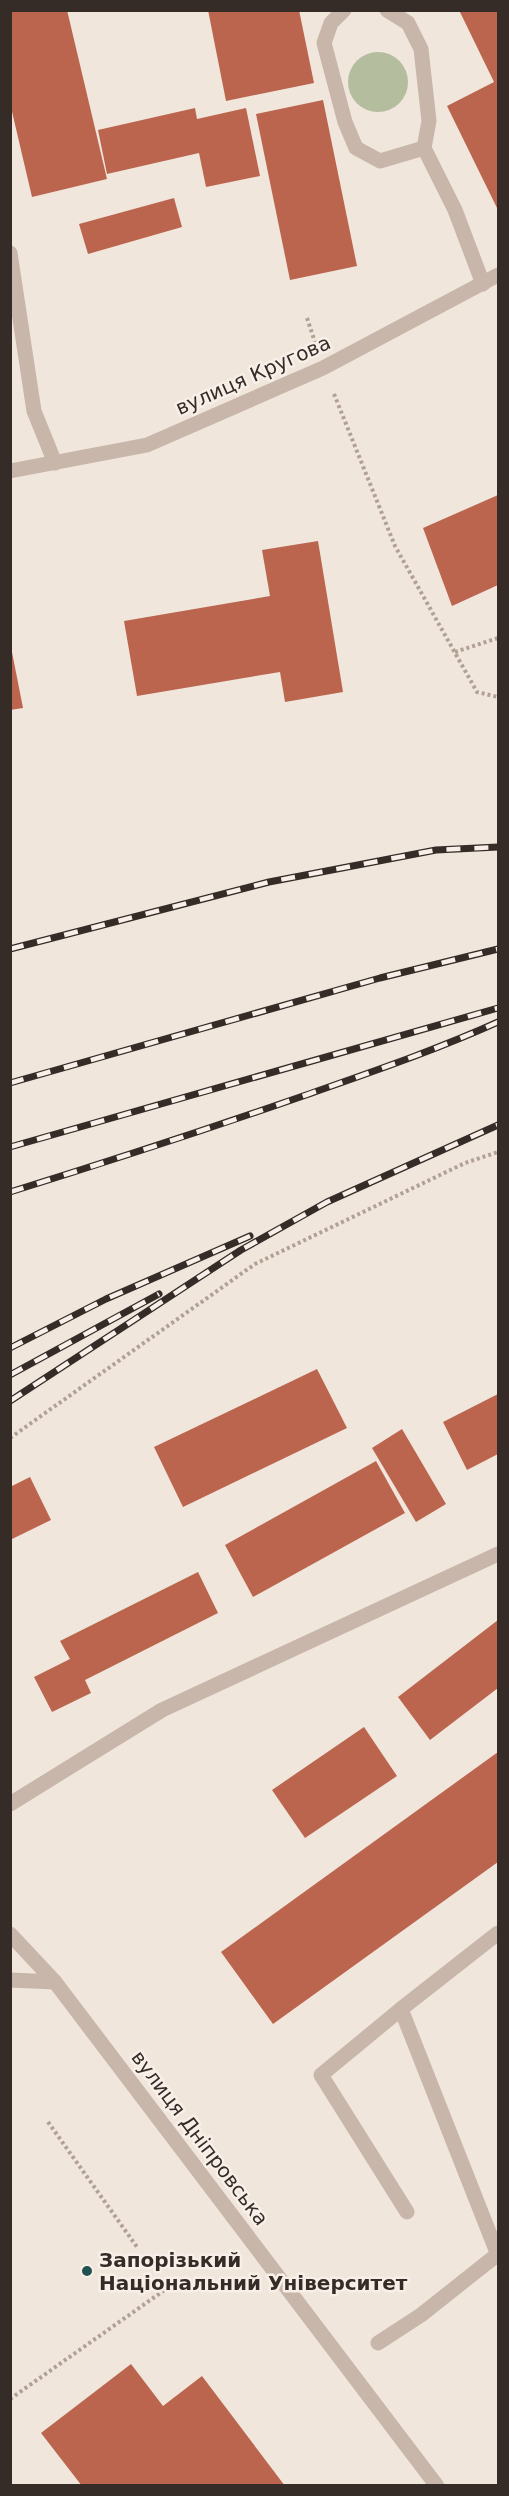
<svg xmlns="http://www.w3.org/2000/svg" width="509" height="2496" viewBox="0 0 509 2496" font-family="'DejaVu Sans',sans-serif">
<rect width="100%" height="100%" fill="#f0e6dc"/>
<!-- green -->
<circle fill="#b4bd9e" cx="378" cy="82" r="30"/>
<!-- building -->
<g fill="#bb654f">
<path d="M 10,10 L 67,10 L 107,179 L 32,197 L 10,103 Z"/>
<path d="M 208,10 L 299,10 L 314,83 L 226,101 Z"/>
<path d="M 459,10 L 498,10 L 498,210 L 447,106 L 494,82 Z"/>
<path d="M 323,100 L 357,266 L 290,280 L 256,114 Z"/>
<path d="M 195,108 L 197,119 L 246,108 L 260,176 L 206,187 L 199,153 L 107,174 L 98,130 Z"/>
<path d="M 174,198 L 182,227 L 88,254 L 79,224 Z"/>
<path d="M 498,495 L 498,585 L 452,606 L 423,528 Z"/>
<path d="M 318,541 L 343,692 L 285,702 L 280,672 L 137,696 L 124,621 L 270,596 L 262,550 Z"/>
<path d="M 10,642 L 23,708 L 10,710 Z"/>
<path d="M 317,1369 L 347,1428 L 183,1507 L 154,1447 Z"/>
<path d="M 498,1394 L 498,1454 L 467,1470 L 443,1422 Z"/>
<path d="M 402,1429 L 446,1504 L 416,1522 L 372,1448 Z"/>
<path d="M 376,1461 L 405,1513 L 253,1597 L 225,1545 Z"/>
<path d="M 30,1477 L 51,1520 L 10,1540 L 10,1487 Z"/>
<path d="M 198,1572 L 218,1613 L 85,1680 L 91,1693 L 52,1712 L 34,1677 L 70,1659 L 60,1641 Z"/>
<path d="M 498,1620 L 498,1688 L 430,1740 L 398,1697 Z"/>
<path d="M 364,1727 L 397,1776 L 305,1838 L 272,1790 Z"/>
<path d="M 498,1752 L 498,1862 L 273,2024 L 221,1952 Z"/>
<path d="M 131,2364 L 163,2406 L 202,2376 L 285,2486 L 82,2486 L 41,2433 Z"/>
</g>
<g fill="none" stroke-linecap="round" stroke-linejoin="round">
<!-- path -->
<g stroke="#b2a094" stroke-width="4" stroke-dasharray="3 3" stroke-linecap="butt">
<path d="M 307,318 L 315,342"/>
<path d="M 334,394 L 395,546 L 477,692 L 498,697"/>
<path d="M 455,652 L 498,638"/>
<path d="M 10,1438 L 255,1264 L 465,1163 L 498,1152"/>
<path d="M 48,2122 L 137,2247"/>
<path d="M 10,2399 L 166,2289"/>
</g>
<!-- service -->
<g stroke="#c7b6a9" stroke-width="15">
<path d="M 344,10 L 331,23 L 324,43 L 345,122 L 356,148 L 380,161 L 424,148"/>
<path d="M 387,10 L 408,23 L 421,49 L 429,121 L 424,148 L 455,210 L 483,284"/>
<path d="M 10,253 L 34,411 L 55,463"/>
<path d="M 10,1804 L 162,1710 L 498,1554"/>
<path d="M 401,2009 L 498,1933"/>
<path d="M 407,2212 L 321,2075 L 401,2009 L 498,2255"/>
<path d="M 378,2343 L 421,2315 L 498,2254"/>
</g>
<!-- tertiary -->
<g stroke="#c7b6a9" stroke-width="15">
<path d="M 10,471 L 147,445 L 323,368 L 498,275"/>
<path d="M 10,1934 L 55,1982 L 437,2486"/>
<path d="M 10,1980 L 55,1982"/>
</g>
<!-- rail casing -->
<g stroke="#352c28" stroke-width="7">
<g id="rail">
<path d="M 10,949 L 269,882 L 436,850 L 498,847"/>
<path d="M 10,1083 L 380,978 L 498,949"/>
<path d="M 10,1147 L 498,1008"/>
<path d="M 10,1192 C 110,1161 208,1129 306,1095 C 371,1072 436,1050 498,1022"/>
<path d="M 10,1348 L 106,1299 L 250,1236"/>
<path d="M 10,1375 L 159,1294"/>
<path d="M 10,1401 L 241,1250 L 327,1202 L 498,1125"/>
</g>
</g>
<!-- rail -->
<use href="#rail" stroke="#f8f0e8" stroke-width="4.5" stroke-dasharray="14" stroke-linecap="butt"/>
</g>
<!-- markers -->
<circle fill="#225152" stroke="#f8f0e8" stroke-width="2" cx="87" cy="2271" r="6"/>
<g text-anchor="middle" stroke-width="5" stroke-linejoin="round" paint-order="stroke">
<!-- street labels -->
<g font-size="20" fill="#352c28" stroke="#f8f0e8">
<text transform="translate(253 375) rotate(-24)" y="7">вулиця Кругова</text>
<text transform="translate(200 2138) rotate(53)" y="7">вулиця Дніпровська</text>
</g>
<!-- poi labels -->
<g font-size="20" font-weight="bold" fill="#352c28" stroke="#f8f0e8" text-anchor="start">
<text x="99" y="2267">Запорізький<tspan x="99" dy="23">Національний Університет</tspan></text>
</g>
</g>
<!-- border -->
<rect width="509" height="2496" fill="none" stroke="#352c28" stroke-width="24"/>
</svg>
